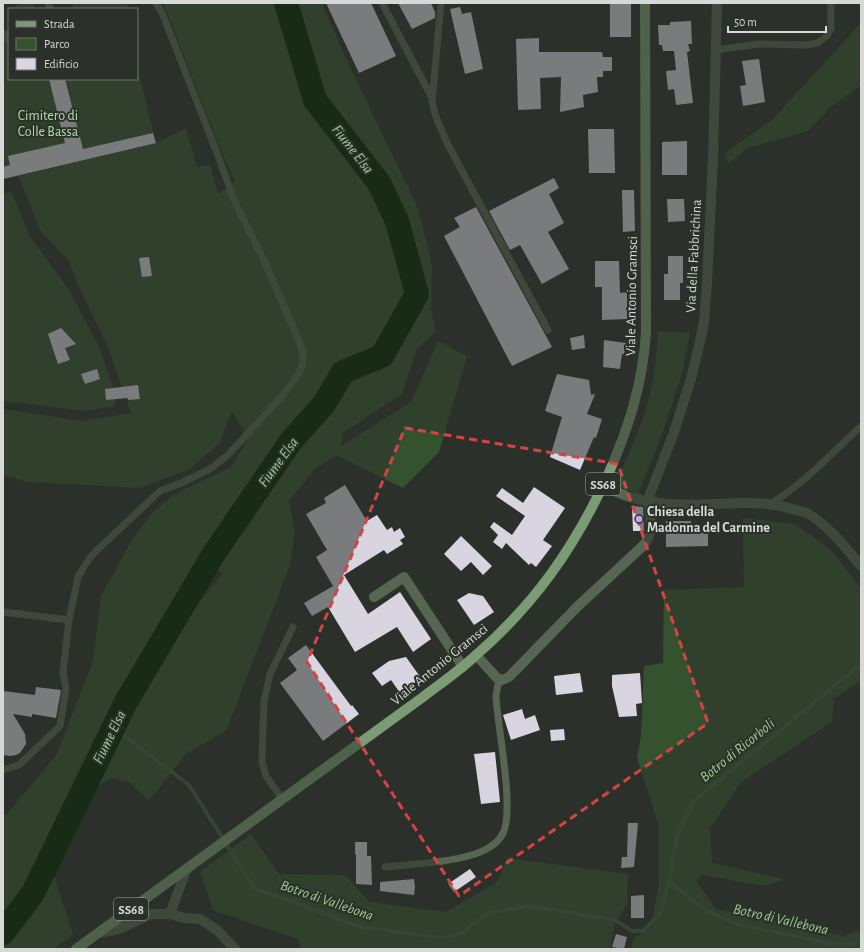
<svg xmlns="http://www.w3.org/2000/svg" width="864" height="952" viewBox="0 0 864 952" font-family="'Alegreya Sans',sans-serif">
<rect width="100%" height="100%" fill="#2b312a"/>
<!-- green -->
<g fill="#35522f" fill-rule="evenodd">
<path d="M 21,3 L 33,3 L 35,9 L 12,9 Z"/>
<path d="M 71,3 L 126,3 L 129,9 L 74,9 Z"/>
<path d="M 162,3 L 322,3 L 344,54 L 416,204 L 427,242 L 432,267 L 431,310 L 436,331 L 417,349 L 402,394 L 343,433 L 341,446 L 411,402 L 438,341 L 467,356 L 439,452 L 403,488 L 336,455 L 315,469 L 289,501 L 295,532 L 290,565 L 226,731 L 186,754 L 149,801 L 129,782 L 112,778 L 98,786 L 90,797 L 53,872 L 73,935 L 53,949 L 3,949 L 3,814 L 7,814 L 57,754 L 93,661 L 101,596 L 132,540 L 152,513 L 173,495 L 231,467 L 248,439 L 232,411 L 219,444 L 188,470 L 139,488 L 28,482 L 3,475 L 3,409 L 82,421 L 131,413 L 107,345 L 78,285 L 69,261 L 40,230 L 18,176 L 3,179 L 3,40 L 9,39 L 9,79 L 137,79 L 137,66 L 156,143 L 186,128 L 197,167 L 210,165 L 218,194 L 235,182 L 215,135 L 167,12 ZM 208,559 L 222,574 L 157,655 L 150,649 Z"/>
<path d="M 861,23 L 861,85 L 832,106 L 808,131 L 748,148 L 728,164 L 725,153 L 772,120 Z"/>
<path d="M 3,193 L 12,193 L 30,237 L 68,288 L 98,345 L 116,395 L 115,406 L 85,411 L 3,401 Z"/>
<path d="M 658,331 L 690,333 L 682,374 L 660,440 L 638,494 L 615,485 C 628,455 643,425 650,393 C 655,373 657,352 658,331 Z"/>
<path d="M 743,518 L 795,524 L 830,549 L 861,588 L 861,681 L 834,698 L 832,722 L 741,782 L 710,828 L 712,863 L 784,879 L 766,886 L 702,875 L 696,881 L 716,909 L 843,936 L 861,930 L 861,949 L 631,949 L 634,937 L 644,933 L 651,927 L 659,884 L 659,826 L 637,758 L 641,736 L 644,666 L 663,663 L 664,590 L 744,587 Z"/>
<path d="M 251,834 L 279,874 L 345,875 L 370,902 L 446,912 L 497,882 L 507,858 L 628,874 L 627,904 L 615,923 L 610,949 L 301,949 L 298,939 L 213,910 L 200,872 Z"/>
</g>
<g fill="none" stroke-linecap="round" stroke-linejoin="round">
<!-- stream -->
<g stroke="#425b40" stroke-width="4">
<path d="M 114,728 L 189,785 L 254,888 L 361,927 L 443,938 L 463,932 L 488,913 L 530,906 L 615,920 L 632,931 L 643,931 L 661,912 L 669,882 L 707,911 L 736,924 L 839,945 L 861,941"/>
<path d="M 669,882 L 677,835 L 694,801 L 861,664"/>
</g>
<!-- river -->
<path stroke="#022500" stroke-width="24" d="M 3,933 L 33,893 L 126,702 L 213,555 L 291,441 L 324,404 L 343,372 L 382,356 L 417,294 L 397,221 L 379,183 L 315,100 L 286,3"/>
</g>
<!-- building -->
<g fill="#d9d5e0">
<path d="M 326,3 L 371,3 L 396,56 L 359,73 Z"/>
<path d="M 398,3 L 431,3 L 435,12 L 435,18 L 412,29 Z"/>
<rect x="610" y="3" width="21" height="34"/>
<path d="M 460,7 L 462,14 L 471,12 L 483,69 L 465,74 L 450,9 Z"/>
<path d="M 691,21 L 692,44 L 688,44 L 690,51 L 687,52 L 693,103 L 676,105 L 674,89 L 668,90 L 666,71 L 676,70 L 674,51 L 663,51 L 662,45 L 659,45 L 658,25 L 670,25 L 670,22 Z"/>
<path d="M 539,38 L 539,52 L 602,52 L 603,57 L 612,57 L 612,71 L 603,71 L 603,77 L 597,77 L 598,92 L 583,95 L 584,107 L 560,112 L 561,77 L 540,78 L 541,109 L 518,110 L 516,39 Z"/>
<path d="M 759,59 L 765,102 L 743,106 L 740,86 L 746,85 L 742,61 Z"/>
<path d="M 49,79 L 65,79 L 83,149 L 153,133 L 156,143 L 3,179 L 3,167 L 10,165 L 8,156 L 65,143 Z"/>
<path d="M 588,129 L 614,129 L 615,173 L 589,173 Z"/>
<path d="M 687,141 L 687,175 L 662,175 L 662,142 Z"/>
<path d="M 554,178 L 559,188 L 549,194 L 564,223 L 548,232 L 569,269 L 542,284 L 520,245 L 510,250 L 489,211 Z"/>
<path d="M 622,190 L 634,190 L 635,231 L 623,232 Z"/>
<path d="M 667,199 L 684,199 L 685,221 L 668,222 Z"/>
<path d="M 476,207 L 552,347 L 512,366 L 444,236 L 460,227 L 454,218 Z"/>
<path d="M 668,256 L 683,256 L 683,283 L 680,283 L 680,300 L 664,300 L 664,274 L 668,274 Z"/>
<path d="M 149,257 L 152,276 L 142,277 L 139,258 Z"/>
<path d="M 595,261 L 619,261 L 620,293 L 627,292 L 627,319 L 602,320 L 602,287 L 595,287 Z"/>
<path d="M 61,328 L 76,344 L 65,348 L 70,360 L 58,364 L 48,334 Z"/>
<path d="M 584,335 L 585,348 L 572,350 L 570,338 Z"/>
<path d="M 604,340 L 626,343 L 624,354 L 622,354 L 620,369 L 603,367 Z"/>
<path d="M 97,369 L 100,379 L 85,384 L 81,374 Z"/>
<path d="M 557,374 L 589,380 L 591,395 L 595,394 L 587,414 L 602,419 L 596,438 L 594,437 L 580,470 L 550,457 L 562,417 L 545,411 Z"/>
<path d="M 138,385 L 140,399 L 128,400 L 128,398 L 106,400 L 105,389 Z"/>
<path d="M 345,485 L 367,521 L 377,515 L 387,530 L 392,527 L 394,532 L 400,528 L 405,537 L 400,540 L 403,544 L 387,554 L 384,550 L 344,575 L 368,614 L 400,592 L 431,639 L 413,652 L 397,627 L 355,652 L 328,607 L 312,616 L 304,603 L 333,586 L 316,557 L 327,550 L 306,514 L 326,503 L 324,498 Z"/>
<path d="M 534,487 L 565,508 L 543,540 L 552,546 L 536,567 L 531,563 L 529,565 L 506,543 L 502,549 L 493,542 L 498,535 L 490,527 L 494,522 L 512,535 L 525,516 L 496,496 L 502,488 L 523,503 Z"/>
<path d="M 632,506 L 643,507 L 644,531 L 633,531 Z"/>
<path d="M 666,521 L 691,521 L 691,530 L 708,529 L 708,546 L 666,547 Z"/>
<path d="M 461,536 L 492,566 L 483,575 L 471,562 L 461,571 L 444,554 Z"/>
<path d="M 469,593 L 483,596 L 494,612 L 474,625 L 457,600 Z"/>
<path d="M 306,645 L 351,706 L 352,705 L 359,714 L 323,741 L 280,683 L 297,670 L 288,658 Z"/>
<path d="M 406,657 L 421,678 L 400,693 L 391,680 L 382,686 L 372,673 L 389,661 Z"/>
<path d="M 580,673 L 583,692 L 556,695 L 554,676 Z"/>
<path d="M 640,673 L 642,703 L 636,704 L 637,716 L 619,717 L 612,686 L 612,675 Z"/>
<path d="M 36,687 L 61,690 L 56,718 L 32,714 L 32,717 L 13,714 L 25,734 L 26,744 L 20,753 L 16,755 L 10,756 L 3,755 L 3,691 L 35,695 Z"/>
<path d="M 522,709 L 525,719 L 535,715 L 540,730 L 511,740 L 503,715 Z"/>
<path d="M 564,729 L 565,740 L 551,741 L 550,730 Z"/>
<path d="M 495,752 L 500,802 L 481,804 L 474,754 Z"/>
<path d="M 628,823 L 638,823 L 634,867 L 621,868 L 622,857 L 631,857 L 627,857 Z"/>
<path d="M 355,842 L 367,842 L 367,856 L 371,856 L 372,885 L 356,884 L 356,854 L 355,854 Z"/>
<path d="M 470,869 L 476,877 L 454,892 L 448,884 Z"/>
<path d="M 414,879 L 415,886 L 414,895 L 380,891 L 380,882 Z"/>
<path d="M 644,895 L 644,918 L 631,918 L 631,896 Z"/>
<path d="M 616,934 L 627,937 L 624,949 L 612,947 Z"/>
</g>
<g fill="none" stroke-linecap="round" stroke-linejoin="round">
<!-- lane -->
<g stroke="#566652" stroke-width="7">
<path d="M 48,3 L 51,9"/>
<path d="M 382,3 L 432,98"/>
<path d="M 441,3 L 432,102 L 436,117 L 448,145 L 548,330"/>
<path d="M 3,34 L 6,34 L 7,39"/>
<path d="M 716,50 L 758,44 L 806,45 L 817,43 L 827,36 L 831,29 L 831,3"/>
<path d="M 770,504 C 805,483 832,453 861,426"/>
<path d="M 3,612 L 69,620"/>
<path d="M 3,770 L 19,765 L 60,726 L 66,688 L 63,672 L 69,620 L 78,577 L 85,565 L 93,554 L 160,491 L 179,484 L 210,469 L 228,455 L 283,395 L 299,373 L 303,362 L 303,352 L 299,341 L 266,265 L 236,205 L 217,153 L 163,15 L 156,3"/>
<path d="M 282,799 L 266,776 L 262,762 L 264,701 L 270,674 L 293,627"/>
<path d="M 385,867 C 414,864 446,863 475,854 C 485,851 497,844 502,835 C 516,813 497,725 496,696 L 498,684 L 502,680"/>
</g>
<!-- street -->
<g stroke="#566652" stroke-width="10">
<path d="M 603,485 C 646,511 697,504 745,503 C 765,503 776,504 796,510 C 799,511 804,512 807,513 C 828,525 846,548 861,566"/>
<path d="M 374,597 L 404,577 L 463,667"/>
<path d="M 476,655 L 497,678 L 502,680 L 509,677 L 578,606 L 645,544 L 649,536 L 651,528 L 649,503 L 650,494 L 673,435 L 691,379 L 701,337 L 704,322 L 707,282 L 713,159 L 717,3"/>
<path d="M 170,914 L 187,868"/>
<path d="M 99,933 L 119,929 L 151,914 L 170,914 L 184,918 L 200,919 L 217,930 L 235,949"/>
</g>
<!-- primary -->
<path stroke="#7a9b74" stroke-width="10" d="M 76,949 L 423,697 C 440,684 459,671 475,656 C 535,604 574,548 607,477 C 628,430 643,384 646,332 L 645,3"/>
</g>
<!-- marked area -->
<path d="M0 0H864V952H0ZM 405,428 L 618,464 L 708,723 L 459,896 L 307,662 Z" fill="#2b312a" fill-opacity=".55" fill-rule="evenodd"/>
<path fill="none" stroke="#d64342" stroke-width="3" stroke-dasharray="8 5" stroke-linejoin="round" d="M 405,428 L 618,464 L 708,723 L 459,896 L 307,662 Z"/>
<!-- markers -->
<circle fill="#c4a7f1" stroke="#2b312a" stroke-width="1.5" cx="639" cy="519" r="4"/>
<g text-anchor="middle" stroke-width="4" stroke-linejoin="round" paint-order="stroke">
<!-- shield labels -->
<g fill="#2b312a" stroke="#a3a7a2" stroke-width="1">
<rect x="586" y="473" width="34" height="22" rx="3"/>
<rect x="114" y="898" width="34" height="22" rx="3"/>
</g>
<g font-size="13" font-weight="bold" fill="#d6d9d5">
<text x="603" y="489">SS68</text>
<text x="131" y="914">SS68</text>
</g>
<!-- park labels -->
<g font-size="14" fill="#a8e29c" stroke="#2b312a">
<text x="48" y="120">Cimitero di<tspan x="48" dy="16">Colle Bassa</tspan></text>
</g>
<!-- street labels -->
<g font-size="14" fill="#d6d9d5" stroke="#2b312a">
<text transform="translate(693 256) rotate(-87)" y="5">Via della Fabbrichina</text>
<text transform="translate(631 296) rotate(-89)" y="5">Viale Antonio Gramsci</text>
<text transform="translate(439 664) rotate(-39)" y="5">Viale Antonio Gramsci</text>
</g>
<!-- poi labels -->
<g font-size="14" font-weight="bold" fill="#d6d9d5" stroke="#2b312a" text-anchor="start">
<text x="647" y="516">Chiesa della<tspan x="647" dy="16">Madonna del Carmine</tspan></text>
</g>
<!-- water labels -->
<g font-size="15" font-style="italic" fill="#97d08b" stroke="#2b312a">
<text transform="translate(353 149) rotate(52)" y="5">Fiume Elsa</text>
<text transform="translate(278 462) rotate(-54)" y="5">Fiume Elsa</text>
<text transform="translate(109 737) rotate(-64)" y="5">Fiume Elsa</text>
<text transform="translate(737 750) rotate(-39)" y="5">Botro di Ricorboli</text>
<text transform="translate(327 900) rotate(19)" y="5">Botro di Vallebona</text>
<text transform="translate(781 919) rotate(13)" y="5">Botro di Vallebona</text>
</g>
</g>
<!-- border -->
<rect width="864" height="952" fill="none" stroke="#d6d9d5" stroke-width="8"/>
<!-- legend -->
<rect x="8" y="8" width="130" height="72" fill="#2b312a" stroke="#6f746e"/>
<rect x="16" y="21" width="20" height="6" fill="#7a9b74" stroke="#6f746e"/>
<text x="44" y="28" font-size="12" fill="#d6d9d5">Strada</text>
<rect x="16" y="38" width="20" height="12" fill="#35522f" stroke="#6f746e"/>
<text x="44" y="48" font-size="12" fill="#d6d9d5">Parco</text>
<rect x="16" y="58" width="20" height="12" fill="#d9d5e0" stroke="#6f746e"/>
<text x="44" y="68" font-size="12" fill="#d6d9d5">Edificio</text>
<!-- scale -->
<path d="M728 26v6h98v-6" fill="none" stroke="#d6d9d5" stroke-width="2"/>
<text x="734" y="26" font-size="12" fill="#d6d9d5" stroke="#2b312a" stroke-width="3" paint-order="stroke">50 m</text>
</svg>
